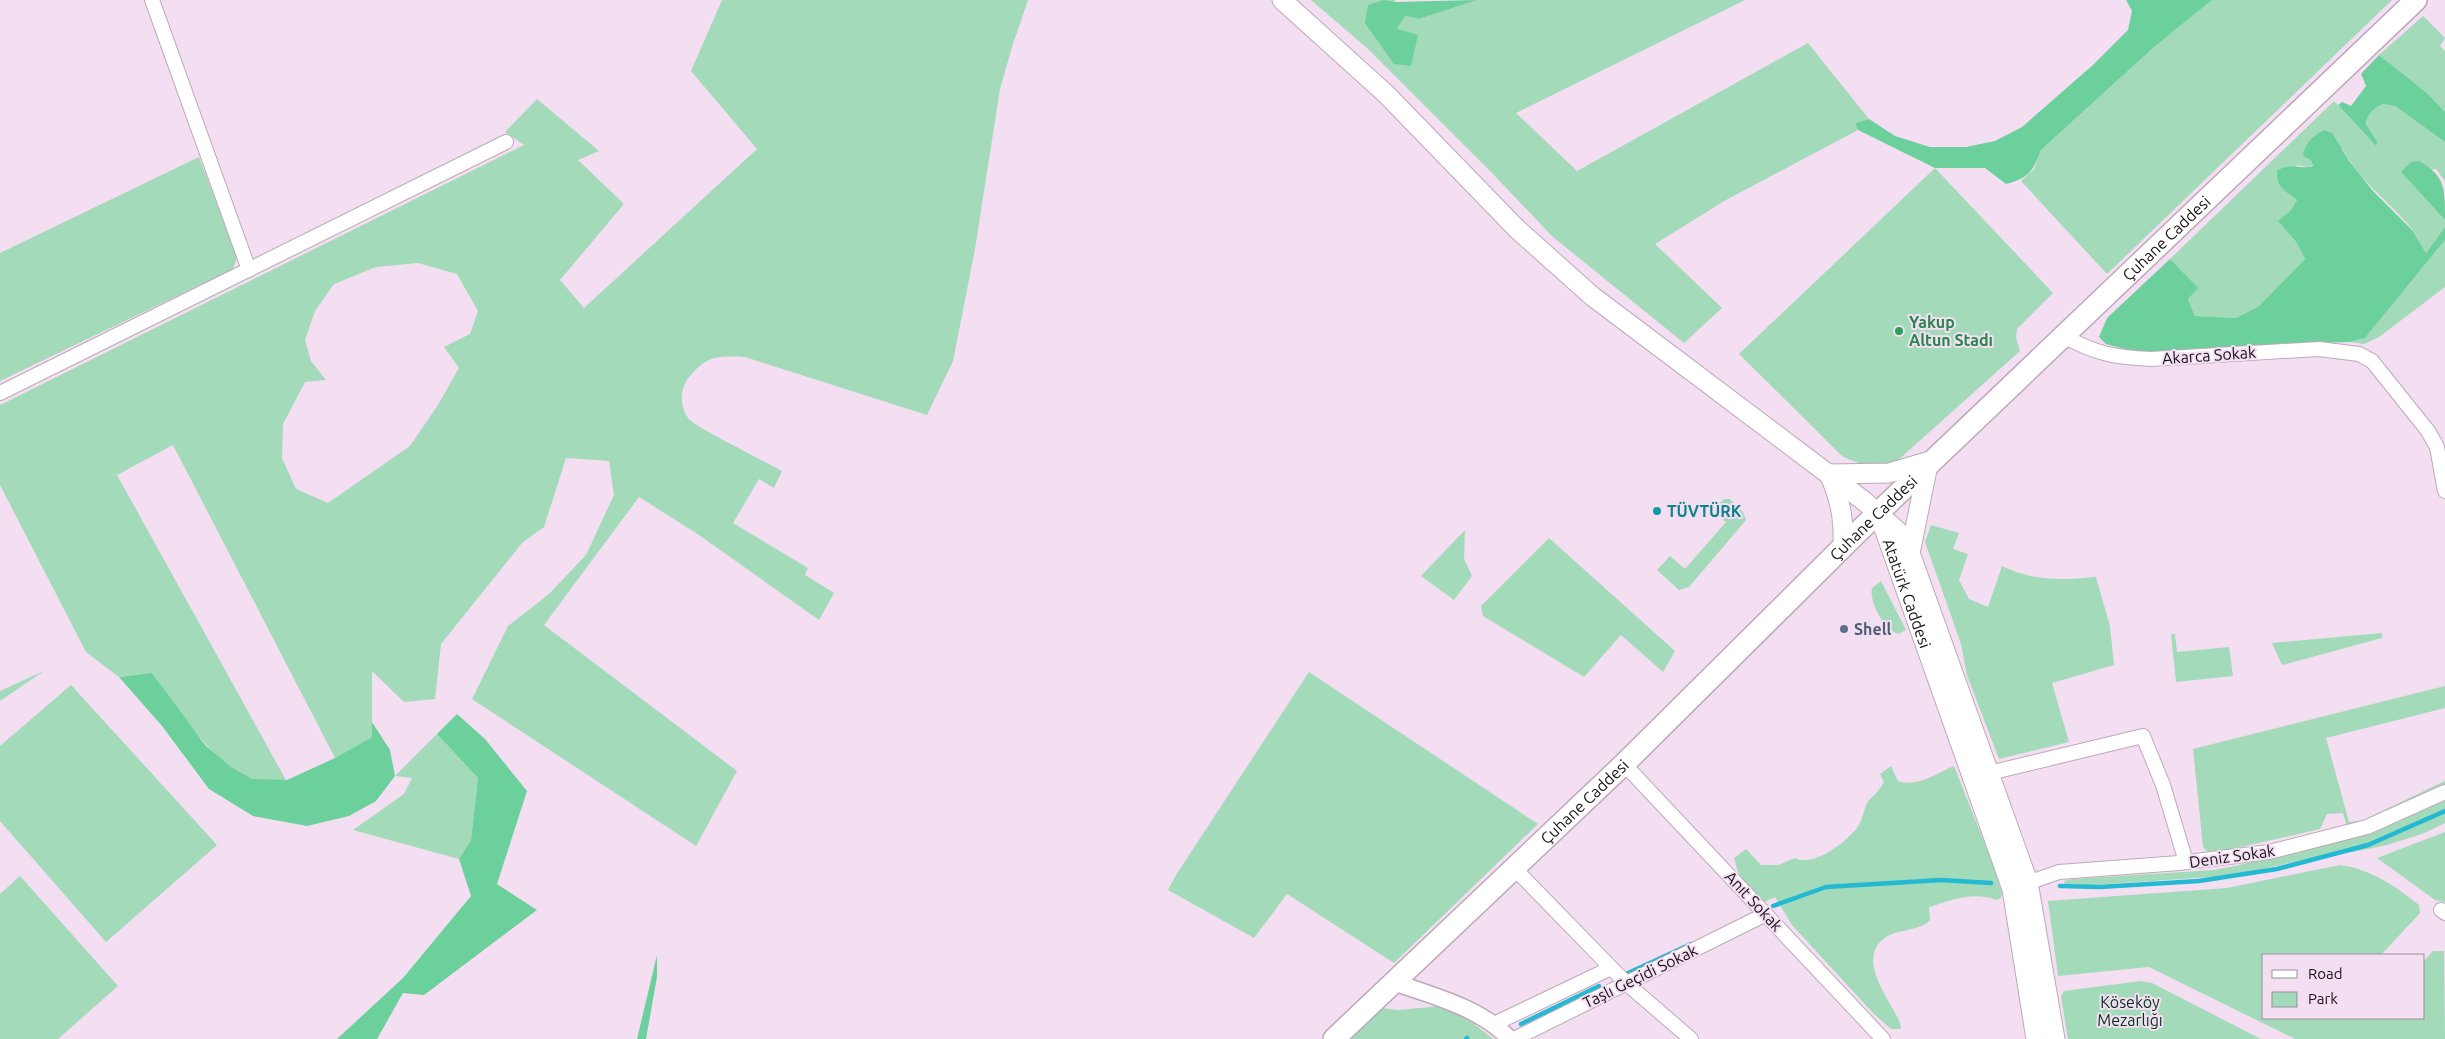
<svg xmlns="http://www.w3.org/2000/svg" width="2445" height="1039" viewBox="0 0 2445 1039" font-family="Ubuntu,sans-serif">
<rect width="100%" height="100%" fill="#f3dff1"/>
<!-- green -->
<g fill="#a2daba" fill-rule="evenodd">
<path d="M 722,0 L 1028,0 L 1012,47 L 1000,89 L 975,249 L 953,361 L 927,415 L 745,357 C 719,356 708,355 690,376 C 680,387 679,405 688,418 C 693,426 768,463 782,471 L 774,488 L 759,479 L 733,523 L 808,568 L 805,575 L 834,593 L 819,620 L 699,535 L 639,497 L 544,625 L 737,771 L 696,846 L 472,699 L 508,626 L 549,594 L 586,555 L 614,495 L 609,461 L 566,458 L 544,527 L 522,543 L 441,644 L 435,699 L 404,702 L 372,671 L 372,737 L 335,758 L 173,445 L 117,475 L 286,780 C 276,780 262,782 252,779 C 213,766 176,705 152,673 L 119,677 L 86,652 L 0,485 L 0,405 L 524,145 L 505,132 L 537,99 L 599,151 L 578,160 L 624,204 L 560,280 L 584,308 L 757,149 L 691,71 ZM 418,263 L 457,274 L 478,311 L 470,334 L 444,347 L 459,368 L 438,405 L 410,446 L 328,503 L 296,489 L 282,458 L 283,424 L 305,382 L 326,380 L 311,361 L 305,340 L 315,311 L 334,284 L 376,267 Z"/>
<path d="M 1311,0 L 1395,0 L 1397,29 L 1405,16 L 1419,19 L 1477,0 L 1745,0 L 1516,113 L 1577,171 L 1808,43 L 1869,119 L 1855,123 L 1858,130 L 1726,200 L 1655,244 L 1722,308 L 1684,343 L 1553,237 L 1491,172 L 1367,48 Z"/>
<path d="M 2212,0 L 2392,0 L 2107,274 L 2021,181 L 2034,169 L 2041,150 L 2153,48 Z"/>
<path d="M 2423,16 L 2445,38 L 2440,46 L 2445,51 L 2445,112 L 2427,93 L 2379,55 Z"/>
<path d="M 2334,101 L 2375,145 C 2366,123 2359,118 2383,104 L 2395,106 L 2445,142 L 2445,181 L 2436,169 L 2401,172 L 2445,220 L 2445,227 L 2426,253 C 2421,245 2417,236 2412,229 C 2389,201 2360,182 2343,149 L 2311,161 L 2313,165 L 2307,167 L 2297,165 L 2289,194 L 2297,200 L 2291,210 L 2278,221 L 2297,243 L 2305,259 L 2259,306 L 2236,318 L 2195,316 L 2188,299 L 2197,288 L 2170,259 Z"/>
<path d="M 199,157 L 237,257 L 233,269 L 0,381 L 0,253 Z"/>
<path d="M 1935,168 L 2053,293 L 2017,329 L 2016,337 L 2020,351 L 1896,462 C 1876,469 1860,465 1842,456 L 1739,354 Z"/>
<path d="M 2445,240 L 2445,287 L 2379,337 L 2364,344 L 2350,342 L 2365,338 Z"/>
<path d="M 1724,499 L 1730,499 L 1743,512 L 1746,520 L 1689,587 L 1679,590 L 1657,570 L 1670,556 L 1685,569 L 1726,522 L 1716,513 L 1721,507 L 1719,504 Z"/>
<path d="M 1931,525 L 1959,533 L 1953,549 L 1968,554 L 1959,580 L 1969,599 L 1988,607 L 2002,566 C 2036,582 2059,580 2096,577 L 2110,626 L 2114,665 L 2052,683 L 2069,742 L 1999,759 L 1967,675 L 1961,644 L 1925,542 Z"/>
<path d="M 1465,530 L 1464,559 L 1472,576 L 1454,600 L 1421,576 Z"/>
<path d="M 1549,538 L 1675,651 L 1663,672 L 1621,635 L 1584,677 L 1483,616 L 1481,606 Z"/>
<path d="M 1881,581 L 1906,630 L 1898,634 C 1884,629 1869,603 1872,588 Z"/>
<path d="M 2382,633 L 2382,638 L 2282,665 L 2272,643 Z"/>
<path d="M 2171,634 L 2175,634 L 2177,652 L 2229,647 L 2233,676 L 2176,682 Z"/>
<path d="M 44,671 L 0,701 L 0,691 Z"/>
<path d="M 1309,672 L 1538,824 L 1394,963 L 1287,894 L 1254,938 L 1168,890 L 1176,875 Z"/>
<path d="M 71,685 L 217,845 L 106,942 L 0,821 L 0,746 Z"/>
<path d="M 2445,686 L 2445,708 L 2326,738 L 2349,822 L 2361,821 L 2445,781 L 2445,786 L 2363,825 L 2350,826 L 2346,824 L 2343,813 L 2327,814 L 2320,829 L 2219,852 L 2208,852 L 2203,847 L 2193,749 Z"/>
<path d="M 437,734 L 478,778 L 471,840 L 459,859 L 353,830 L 404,794 L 412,778 L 395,776 Z"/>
<path d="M 1891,766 L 1898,781 C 1916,788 1938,773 1954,766 L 1992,862 L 2002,894 L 2001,898 L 1997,900 C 1973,891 1952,900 1929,907 L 1930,920 L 1926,924 C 1914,930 1895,931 1886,937 C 1854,959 1891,1000 1900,1023 L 1901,1029 L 1891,1029 L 1873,1013 L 1792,925 L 1775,897 L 1760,904 L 1738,872 L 1734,858 L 1746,849 L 1761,865 L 1778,865 L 1795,858 C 1813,868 1846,842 1857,828 C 1863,819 1863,812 1867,803 C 1870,798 1879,792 1884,782 L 1880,774 Z"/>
<path d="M 2445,799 L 2445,823 L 2422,834 L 2387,845 L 2353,852 L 2341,852 L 2239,874 L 2212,877 L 2077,886 L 2065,884 L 2064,881 L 2073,879 L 2214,870 L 2235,866 L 2372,833 Z"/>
<path d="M 2445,832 L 2445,902 L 2435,900 L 2377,858 Z"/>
<path d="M 2340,865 C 2371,869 2395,886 2419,905 L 2420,913 L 2381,955 L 2264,955 L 2264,1018 L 2424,1018 L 2424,961 L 2433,951 L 2444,951 L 2445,1039 L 2295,1039 L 2149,967 L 2058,976 L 2048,901 L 2227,888 Z"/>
<path d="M 20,876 L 118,986 L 58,1039 L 0,1039 L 0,894 Z"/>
<path d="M 2141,981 L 2152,983 L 2261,1039 L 2068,1039 L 2061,996 L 2064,991 Z"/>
<path d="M 1440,1006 L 1464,1016 L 1493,1039 L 1347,1039 L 1380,1008 L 1399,1010 Z"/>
</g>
<!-- forest -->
<g fill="#6cd09d">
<path d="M 1384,0 L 1395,2 L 1477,0 L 1419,19 L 1405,16 L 1397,29 L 1418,35 L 1411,66 L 1394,64 L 1365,23 L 1368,5 Z"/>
<path d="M 2126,0 L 2212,0 L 2153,48 L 2041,150 C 2033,171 2029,178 2006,184 L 1985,168 L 1935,168 L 1858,130 L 1855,123 L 1869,119 L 1895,136 L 1930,147 L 1966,147 L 1995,141 L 2022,127 L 2094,64 L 2128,30 L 2132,11 Z"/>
<path d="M 2379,55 L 2427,93 L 2445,112 L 2445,142 L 2395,106 L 2383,104 C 2374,109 2367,113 2366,124 L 2377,142 L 2376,146 L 2338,105 L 2342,102 L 2351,106 L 2366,86 L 2361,74 Z"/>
<path d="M 2324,130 L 2332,133 L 2350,162 L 2373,191 L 2413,231 L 2426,253 L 2445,227 L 2445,240 L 2365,338 L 2350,342 L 2307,343 L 2143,354 L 2106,344 L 2099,337 L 2107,318 L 2170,259 L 2198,288 L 2188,299 L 2195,316 L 2236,318 L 2259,306 L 2305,259 L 2297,243 L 2278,221 L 2291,210 L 2297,200 C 2285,190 2277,190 2277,171 C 2289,162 2300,170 2313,166 L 2311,160 L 2303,156 C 2305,142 2313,136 2324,130 Z"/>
<path d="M 2419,161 C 2445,176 2445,187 2445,220 L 2401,172 L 2411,162 Z"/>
<path d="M 152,673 L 206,746 L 231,767 L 252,779 L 287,780 L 335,758 L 372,737 L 372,722 L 390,750 L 395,776 L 376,801 L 349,816 L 307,826 L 253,816 L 209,789 L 162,726 L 119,677 Z"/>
<path d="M 457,714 L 485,739 L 527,791 L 497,884 L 537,910 L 424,995 L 403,993 L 377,1039 L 337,1039 L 403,978 L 471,896 L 459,859 L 471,840 L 478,778 L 437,734 Z"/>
<path d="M 657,955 L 657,977 L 646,1039 L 637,1039 Z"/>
</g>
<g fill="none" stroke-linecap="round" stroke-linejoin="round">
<!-- stream -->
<g stroke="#24b9d2" stroke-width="4.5">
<path d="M 2060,886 L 2100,887 L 2199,881 L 2277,869 L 2368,845 L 2445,811"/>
<path d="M 1773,906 L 1826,887 L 1941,880 L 1991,883"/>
<path d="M 1626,974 L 1691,944"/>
<path d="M 1521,1024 L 1599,986"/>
<path d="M 1466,1039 L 1467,1038"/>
</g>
<!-- minor casing -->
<g stroke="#bca9ba" stroke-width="16">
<g id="minor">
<path d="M 152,0 L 249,270"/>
<path d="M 2063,336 C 2097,354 2113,357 2151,359 L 2319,349 L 2359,354 L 2372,361 L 2428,431 L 2437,447 L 2445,491"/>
<path d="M 0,393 L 506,142"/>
<path d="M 1624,764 L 1883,1039"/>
<path d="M 1981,775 L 2143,736 L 2163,785 L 2186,862"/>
<path d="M 1514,868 L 1626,983 L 1691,1039"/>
<path d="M 2019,886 L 2059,872 L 2179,863 L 2269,852 L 2367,827 L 2445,792"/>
<path d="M 2441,910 L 2445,913"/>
<path d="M 1494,1024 L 1611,968"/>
<path d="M 1514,1039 L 1766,914"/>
</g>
</g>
<!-- tertiary casing -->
<g stroke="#bca9ba" stroke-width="19">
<path id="tertiary" d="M 1394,982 C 1435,997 1479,1007 1510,1039"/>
</g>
<!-- secondary casing -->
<g stroke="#bca9ba" stroke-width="21">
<g id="secondary">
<path d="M 1282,0 L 1386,94 L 1517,229 L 1592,296 L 1864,501 L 1902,535 L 1910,553 L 2028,882 L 2055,1039"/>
<path id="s1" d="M 1880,517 L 2012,889 L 2036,1039"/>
<path d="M 1843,548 C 1844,520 1841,500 1829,474 L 1889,473 L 1933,460"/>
<path d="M 1910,553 L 1928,465"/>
</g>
</g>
<!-- primary casing -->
<g stroke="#bca9ba" stroke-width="24">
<g id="primary">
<path id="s2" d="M 1334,1039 L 1624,764 L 1860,530 L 2416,0"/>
</g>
</g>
<!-- minor -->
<use href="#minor" stroke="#fff" stroke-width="14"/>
<!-- tertiary -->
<use href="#tertiary" stroke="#fff" stroke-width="16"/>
<!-- secondary -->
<use href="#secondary" stroke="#fff" stroke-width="19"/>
<!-- primary -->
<use href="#primary" stroke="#fff" stroke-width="21"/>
</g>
<!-- markers -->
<circle fill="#2e9e5b" stroke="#f3dff1" stroke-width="2" cx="1899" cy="331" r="5"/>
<circle fill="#0f9aa8" stroke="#f3dff1" stroke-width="2" cx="1657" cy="511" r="5"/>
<circle fill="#5c6f8a" stroke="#f3dff1" stroke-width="2" cx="1844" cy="629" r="5"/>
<g text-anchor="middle" stroke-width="4" stroke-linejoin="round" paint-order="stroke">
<!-- street labels -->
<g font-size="16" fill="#181117" stroke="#f3dff1">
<text dy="6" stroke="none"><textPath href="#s2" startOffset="1155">Çuhane Caddesi</textPath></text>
<text transform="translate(2209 355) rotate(-4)" y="6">Akarca Sokak</text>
<text dy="6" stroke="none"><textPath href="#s2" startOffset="750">Çuhane Caddesi</textPath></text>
<text dy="6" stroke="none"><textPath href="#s1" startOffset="81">Atatürk Caddesi</textPath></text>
<text dy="6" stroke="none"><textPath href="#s2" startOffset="345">Çuhane Caddesi</textPath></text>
<text transform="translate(2232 856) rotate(-8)" y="6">Deniz Sokak</text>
<text transform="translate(1754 901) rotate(47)" y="6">Anıt Sokak</text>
<text transform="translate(1640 976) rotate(-26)" y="6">Taşlı Geçidi Sokak</text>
</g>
<!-- leisure labels -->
<g font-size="16" font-weight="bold" fill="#27864d" stroke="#f3dff1" text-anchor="start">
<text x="1909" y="328">Yakup<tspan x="1909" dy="18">Altun Stadı</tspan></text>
</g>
<!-- culture labels -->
<g font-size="16" font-weight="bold" fill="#0d838f" stroke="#f3dff1" text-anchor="start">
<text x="1667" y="517">TÜVTÜRK</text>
</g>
<!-- service labels -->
<g font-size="16" font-weight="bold" fill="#4e5e75" stroke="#f3dff1" text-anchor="start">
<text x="1854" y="635">Shell</text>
</g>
<!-- park labels -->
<g font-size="16" fill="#05321f" stroke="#f3dff1">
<text x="2130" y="1008">Köseköy<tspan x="2130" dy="18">Mezarlığı</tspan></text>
</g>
</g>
<!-- legend -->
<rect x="2262" y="954" width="162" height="65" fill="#f3dff1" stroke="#9b8d9a"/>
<rect x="2272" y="970" width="25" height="8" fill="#ffffff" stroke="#9b8d9a"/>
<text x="2308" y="979" font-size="15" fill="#181117">Road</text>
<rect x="2272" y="992" width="25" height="15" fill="#a2daba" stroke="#9b8d9a"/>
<text x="2308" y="1004" font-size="15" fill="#181117">Park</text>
</svg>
